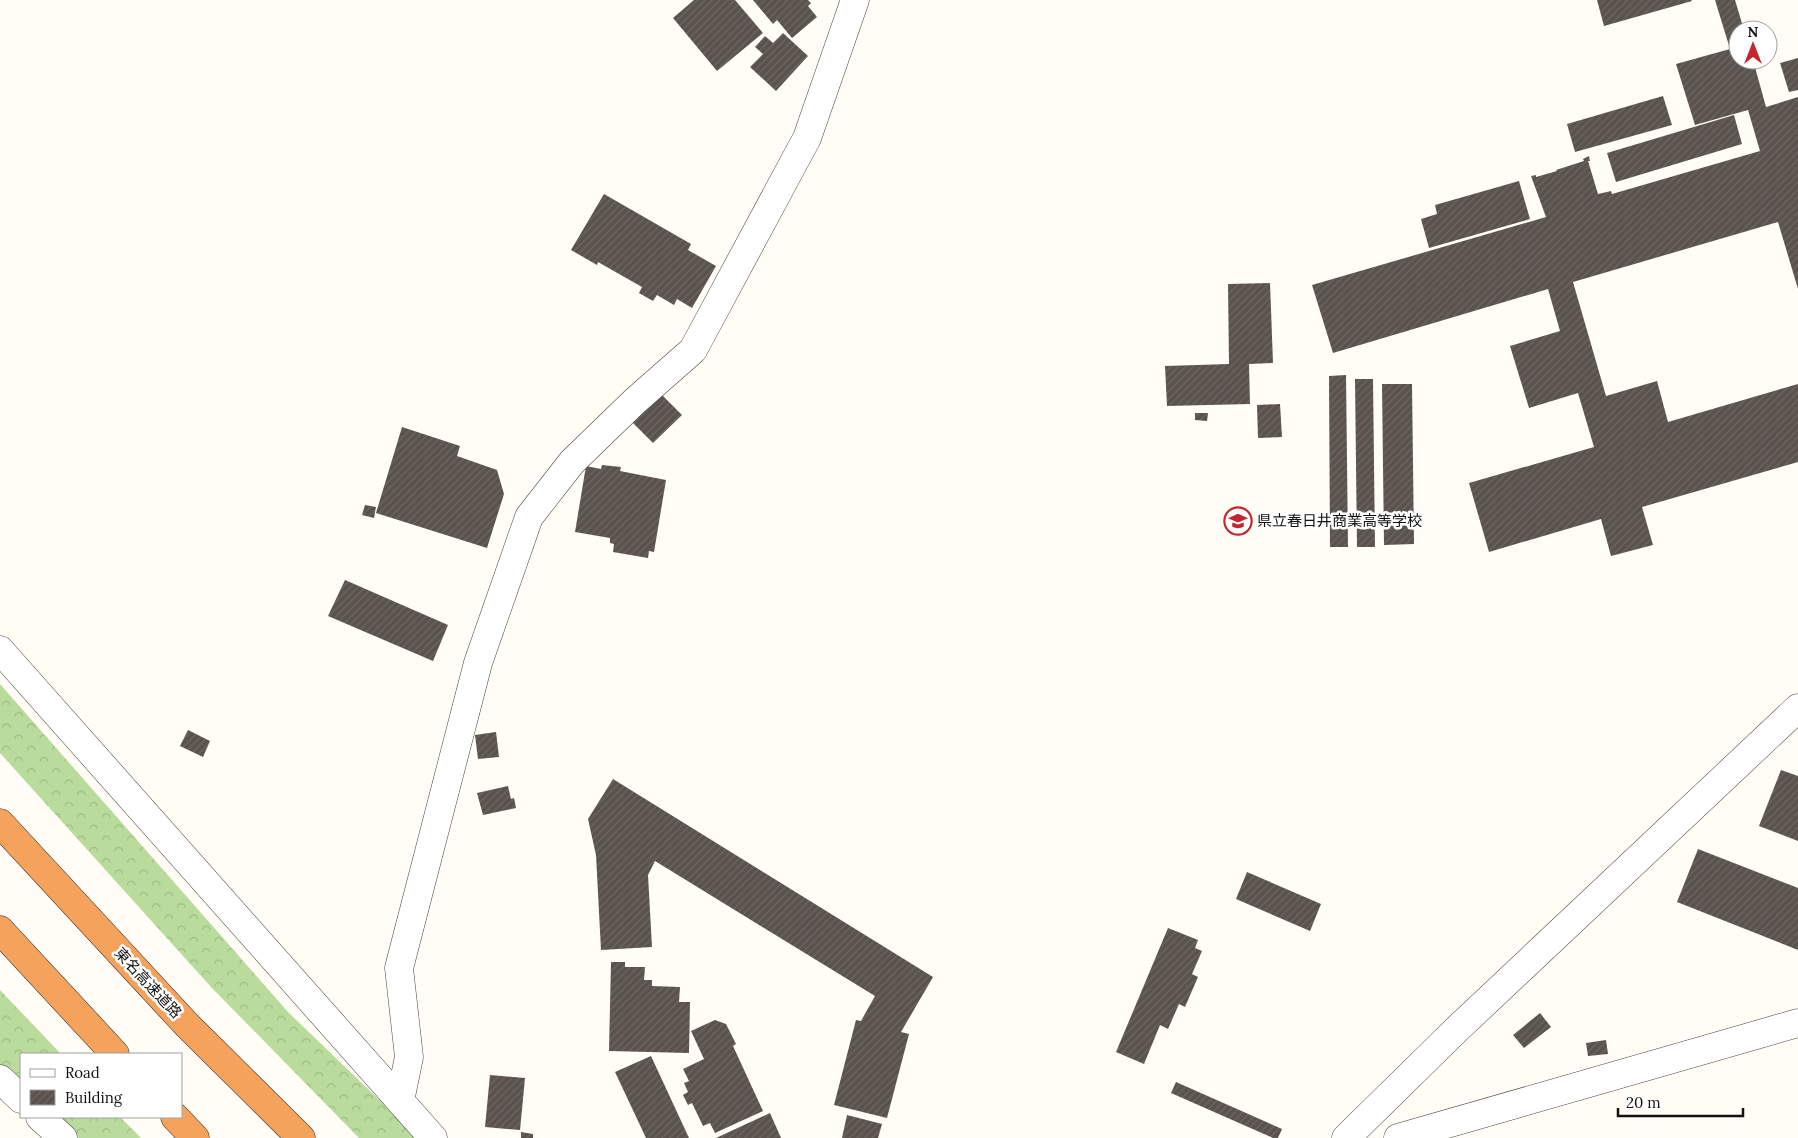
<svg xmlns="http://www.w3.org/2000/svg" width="1798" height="1138" viewBox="0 0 1798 1138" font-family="Lora,'Noto Sans JP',serif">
<defs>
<pattern id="forest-crowns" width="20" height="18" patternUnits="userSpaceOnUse" patternTransform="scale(1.25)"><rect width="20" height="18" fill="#b9dc9c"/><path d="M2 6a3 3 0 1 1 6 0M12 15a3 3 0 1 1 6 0" fill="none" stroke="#9ebc85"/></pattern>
<pattern id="building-hatch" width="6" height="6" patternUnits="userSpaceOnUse" patternTransform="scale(1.25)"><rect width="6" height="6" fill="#5a524d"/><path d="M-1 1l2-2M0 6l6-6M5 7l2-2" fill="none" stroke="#6d6662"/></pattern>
</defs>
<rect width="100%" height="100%" fill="#fffdf5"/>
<!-- forest -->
<g fill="url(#forest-crowns)">
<path d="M 0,684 L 288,1012 L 419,1138 L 359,1138 L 211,987 L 0,753 Z"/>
<path d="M 0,990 L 61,1054 L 21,1054 L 21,1084 L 0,1065 Z"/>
<path d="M 56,1117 L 120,1117 L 141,1138 L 79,1138 Z"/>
</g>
<!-- building -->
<g fill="url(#building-hatch)">
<path d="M 694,0 L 735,0 L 763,33 L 717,71 L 673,18 Z"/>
<path d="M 753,0 L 808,0 L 811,3 L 808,6 L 817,17 L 792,38 L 777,20 L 773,24 Z"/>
<path d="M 1597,0 L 1691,0 L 1692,1 L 1604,26 Z"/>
<path d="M 1715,0 L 1735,0 L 1744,30 L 1738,30 L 1738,60 L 1753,60 L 1766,107 L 1798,97 L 1798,289 L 1778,222 L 1573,282 L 1606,396 L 1657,381 L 1668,422 L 1798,384 L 1798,462 L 1642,507 L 1653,545 L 1611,556 L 1601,519 L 1489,552 L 1469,483 L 1594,447 L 1578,393 L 1529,408 L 1510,346 L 1560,331 L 1548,289 L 1333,353 L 1312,285 L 1546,217 L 1531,176 L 1536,175 L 1536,177 L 1557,171 L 1556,170 L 1584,161 L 1583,159 L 1589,156 L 1590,161 L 1588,161 L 1598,194 L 1611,191 L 1612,194 L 1760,151 L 1748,110 L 1695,125 L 1676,64 L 1730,49 Z"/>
<path d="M 783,33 L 808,56 L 776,91 L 750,67 L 763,54 L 755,47 L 765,36 L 773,43 Z"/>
<path d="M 1798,58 L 1798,90 L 1789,92 L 1780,63 Z"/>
<path d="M 1663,96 L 1672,125 L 1575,152 L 1567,124 Z"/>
<path d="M 1734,115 L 1742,144 L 1616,182 L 1607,153 Z"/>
<path d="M 1519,181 L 1530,219 L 1429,248 L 1421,219 L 1437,214 L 1435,205 Z"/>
<path d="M 604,194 L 691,244 L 688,250 L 716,266 L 692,308 L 677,299 L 674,305 L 657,295 L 653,301 L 639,293 L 642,287 L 598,262 L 597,265 L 571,250 Z"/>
<path d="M 1270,283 L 1273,363 L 1249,364 L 1250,404 L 1167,406 L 1165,366 L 1229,364 L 1228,284 Z"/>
<path d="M 1346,375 L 1348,547 L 1330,547 L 1329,376 Z"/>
<path d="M 1355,379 L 1373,379 L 1375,547 L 1357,547 Z"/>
<path d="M 1382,384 L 1412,384 L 1414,544 L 1384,545 Z"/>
<path d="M 661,394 L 682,415 L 653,443 L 632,422 Z"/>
<path d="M 1280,404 L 1282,437 L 1258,438 L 1257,405 Z"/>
<path d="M 1195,413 L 1208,413 L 1207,421 L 1195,420 Z"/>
<path d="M 402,427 L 460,446 L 457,456 L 497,470 L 504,494 L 487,548 L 376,513 Z"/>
<path d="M 602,465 L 621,467 L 620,471 L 666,480 L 654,552 L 649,551 L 648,558 L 613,552 L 614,544 L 610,543 L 610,538 L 575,532 L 586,466 L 601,469 Z"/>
<path d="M 365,505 L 376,507 L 374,518 L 362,515 Z"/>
<path d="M 345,580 L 448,625 L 433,661 L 328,616 Z"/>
<path d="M 188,730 L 210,741 L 203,757 L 180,746 Z"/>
<path d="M 496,732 L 499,757 L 478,759 L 475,735 Z"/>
<path d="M 1781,770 L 1798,776 L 1798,841 L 1759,826 Z"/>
<path d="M 613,779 L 933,977 L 901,1032 L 909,1034 L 887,1118 L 834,1105 L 856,1020 L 861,1021 L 875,996 L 655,861 L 648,875 L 652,947 L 601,950 L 596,855 L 588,819 Z"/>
<path d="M 508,786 L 511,799 L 514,798 L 516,808 L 483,815 L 477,793 Z"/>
<path d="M 1698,849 L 1798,888 L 1798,950 L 1677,902 Z"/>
<path d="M 1247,872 L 1321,904 L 1310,931 L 1236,899 Z"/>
<path d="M 1168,928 L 1198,940 L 1195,948 L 1202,951 L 1192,974 L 1198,977 L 1185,1007 L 1179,1004 L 1168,1029 L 1160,1025 L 1144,1064 L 1116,1052 Z"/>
<path d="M 611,962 L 625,962 L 625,967 L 645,967 L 644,980 L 652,980 L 652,986 L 680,987 L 679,1002 L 690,1002 L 689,1053 L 609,1051 Z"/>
<path d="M 1540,1013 L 1551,1027 L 1524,1048 L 1513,1035 Z"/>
<path d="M 715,1020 L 726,1024 L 736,1044 L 733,1046 L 763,1111 L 715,1133 L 710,1123 L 703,1126 L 692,1103 L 688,1105 L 683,1095 L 688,1092 L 684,1083 L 689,1081 L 683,1069 L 704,1059 L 691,1031 Z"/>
<path d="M 1606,1040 L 1608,1054 L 1588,1056 L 1586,1043 Z"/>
<path d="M 651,1056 L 689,1138 L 646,1138 L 615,1072 Z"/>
<path d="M 490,1075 L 525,1078 L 520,1130 L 485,1127 Z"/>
<path d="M 1176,1082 L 1282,1129 L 1278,1138 L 1273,1138 L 1171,1093 Z"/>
<path d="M 770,1113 L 781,1138 L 716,1138 Z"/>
<path d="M 847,1115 L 882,1124 L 878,1138 L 842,1138 Z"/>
<path d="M 521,1132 L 533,1134 L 533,1138 L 521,1138 Z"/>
</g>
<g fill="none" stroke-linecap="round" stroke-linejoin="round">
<!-- minor casing -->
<g stroke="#444" stroke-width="29">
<g id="minor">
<path d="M 0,650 L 433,1138"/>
<path d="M 0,1079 L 21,1099"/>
<path d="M 400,1101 L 409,1057 L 399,968 L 478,663 L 529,517 L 572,462 L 635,401 L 693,350 L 807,138 L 855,0"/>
<path d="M 40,1117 L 63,1138"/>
<path d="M 1346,1138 L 1455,1031 L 1798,708"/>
<path d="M 1398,1138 L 1798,1023"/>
</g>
</g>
<!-- highway casing -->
<g stroke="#222" stroke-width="29">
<g id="highway">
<path d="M 0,823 L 187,1025 L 301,1138"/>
<path d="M 0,930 L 115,1054"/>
<path d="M 175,1117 L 195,1138"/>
</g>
</g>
<!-- minor -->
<use href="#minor" stroke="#fff" stroke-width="28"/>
<!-- highway -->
<use href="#highway" stroke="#f5a25d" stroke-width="28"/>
</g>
<!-- icons -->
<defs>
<g id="school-ring" transform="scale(1.4375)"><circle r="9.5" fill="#fff" stroke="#c4262e" stroke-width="1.5"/><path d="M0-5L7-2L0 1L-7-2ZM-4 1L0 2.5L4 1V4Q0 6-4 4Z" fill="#c4262e"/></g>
</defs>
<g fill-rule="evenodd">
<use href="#school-ring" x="1238" y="521"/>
</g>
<g text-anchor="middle" stroke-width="5" stroke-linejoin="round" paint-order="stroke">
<!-- poi labels -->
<g font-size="15" fill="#111" stroke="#fff" text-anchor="start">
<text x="1257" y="526">県立春日井商業高等学校</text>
</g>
<!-- street labels -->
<g font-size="15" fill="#111" stroke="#fff">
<text transform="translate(148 983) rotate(47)" y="5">東名高速道路</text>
</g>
</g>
<!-- legend -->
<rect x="20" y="1053" width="162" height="65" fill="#ffffff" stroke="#a0a0a0"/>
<rect x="30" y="1069" width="25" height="8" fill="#ffffff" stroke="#a0a0a0"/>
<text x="65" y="1078" font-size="15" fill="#111111">Road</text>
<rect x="30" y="1090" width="25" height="15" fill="url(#building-hatch)" stroke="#a0a0a0"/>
<text x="65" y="1103" font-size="15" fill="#111111">Building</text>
<!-- north arrow -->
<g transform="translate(1753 45)"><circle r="24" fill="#ffffff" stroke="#a0a0a0"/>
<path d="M0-4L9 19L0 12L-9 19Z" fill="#c4262e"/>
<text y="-8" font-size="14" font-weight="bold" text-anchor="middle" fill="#111111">N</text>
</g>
<!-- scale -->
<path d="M1618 1108v8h125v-8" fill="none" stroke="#111111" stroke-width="2.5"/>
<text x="1626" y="1108" font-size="15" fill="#111111" stroke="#ffffff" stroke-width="4" paint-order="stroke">20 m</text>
</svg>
